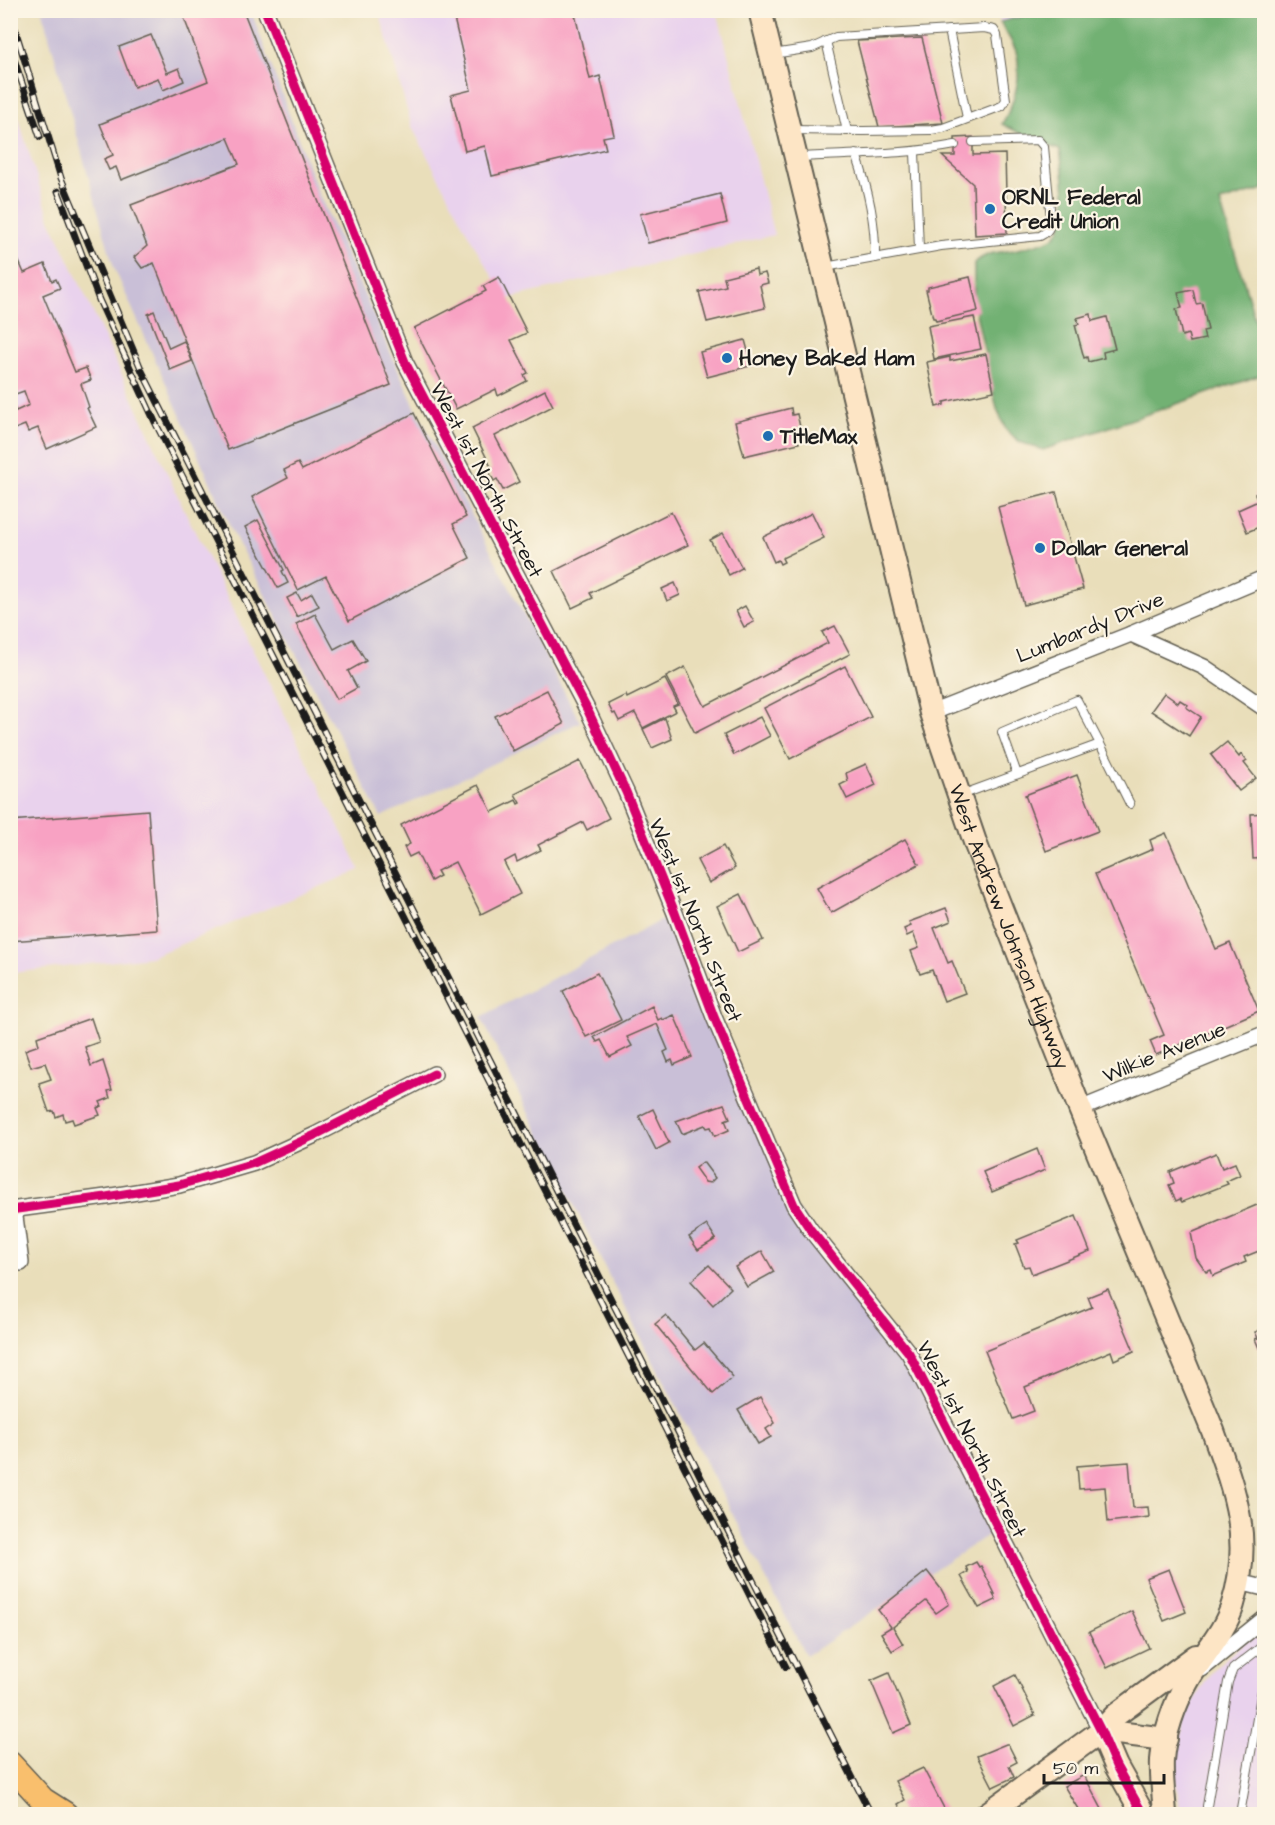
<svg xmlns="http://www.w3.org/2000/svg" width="1275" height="1825" viewBox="0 0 1275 1825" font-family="'Architects Daughter',sans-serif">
<rect width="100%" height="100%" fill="#fcf5e5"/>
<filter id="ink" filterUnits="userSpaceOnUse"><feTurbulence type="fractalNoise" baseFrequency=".0167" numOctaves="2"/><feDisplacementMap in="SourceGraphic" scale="12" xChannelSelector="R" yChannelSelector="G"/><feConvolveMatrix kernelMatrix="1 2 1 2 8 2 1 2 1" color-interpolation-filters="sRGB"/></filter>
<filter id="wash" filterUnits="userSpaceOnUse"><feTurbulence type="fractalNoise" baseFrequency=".008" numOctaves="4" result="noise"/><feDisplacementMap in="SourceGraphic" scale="24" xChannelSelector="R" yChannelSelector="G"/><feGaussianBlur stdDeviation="1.35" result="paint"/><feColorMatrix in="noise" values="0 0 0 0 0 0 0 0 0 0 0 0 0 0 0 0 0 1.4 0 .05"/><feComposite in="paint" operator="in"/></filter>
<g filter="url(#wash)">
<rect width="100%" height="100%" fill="#e9deba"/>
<!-- built -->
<g fill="#e9d2ed">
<path d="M 999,10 L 1047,11 L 1000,22 Z"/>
<path d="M 379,11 L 717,11 L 774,235 L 506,299 L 473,243 L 412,127 Z"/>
<path d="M 10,92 L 50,219 L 180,501 L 360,870 L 150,957 L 11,973 Z"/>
<path d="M 1264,1624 L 1264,1814 L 1181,1814 L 1176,1782 L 1177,1757 L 1184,1723 L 1193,1702 L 1211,1672 Z"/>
</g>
<!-- industrial -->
<g fill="#c9bfd7">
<path d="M 42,11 L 251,11 L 318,192 L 416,409 L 580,722 L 381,817 L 234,535 L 114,268 Z"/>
<path d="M 675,913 L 794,1205 L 903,1344 L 998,1528 L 806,1656 L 610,1278 L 481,1017 Z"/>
</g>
<!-- forest -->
<path fill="#72b173" stroke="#476648" stroke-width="1.5" d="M 1047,10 L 1264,11 L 1264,189 L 1220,202 L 1264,350 L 1264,374 L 1043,450 L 1020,442 L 1006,430 L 997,409 L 974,304 L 974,263 C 991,250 995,254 1014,250 C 1022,248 1048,242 1054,237 C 1072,221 1063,171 1060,150 L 1033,140 L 1002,124 C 1014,104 1023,75 1016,51 C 1012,41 1005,31 1000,22 Z"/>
<g id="blocks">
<!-- building -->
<g fill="#f8a2c3">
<path d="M 181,10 L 243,10 L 391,385 L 228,450 L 154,263 L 142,268 L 134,257 L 147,246 L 131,205 L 239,164 L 228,138 L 121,180 L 116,167 L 109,170 L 104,159 L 113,155 L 100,124 L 208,81 Z"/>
<path d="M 452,10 L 574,10 L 590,79 L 600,76 L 614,135 L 603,137 L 606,149 L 492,176 L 485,146 L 465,151 L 451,95 L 471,90 Z"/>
<path d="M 151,35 L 167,73 L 179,68 L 184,81 L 163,90 L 158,78 L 134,87 L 119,47 Z"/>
<path d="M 922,38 L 943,123 L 879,127 L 857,41 Z"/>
<path d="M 973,137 L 973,155 L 1005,154 L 1007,233 L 975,235 L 973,184 L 942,156 L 955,156 L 955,138 Z"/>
<path d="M 720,194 L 727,223 L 648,243 L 640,214 Z"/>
<path d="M 17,257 L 24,273 L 45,264 L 52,281 L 56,279 L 60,288 L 43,295 L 75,372 L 86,368 L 91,380 L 81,384 L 89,407 L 87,408 L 96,427 L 47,449 L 38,428 L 28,432 L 25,425 L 10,431 L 10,404 L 12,403 L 16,411 L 29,405 L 24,391 L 10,396 L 10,259 Z"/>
<path d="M 756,269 L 757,275 L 765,273 L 768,283 L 760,285 L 765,308 L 707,322 L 699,292 L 726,286 L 724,277 Z"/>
<path d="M 499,277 L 527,333 L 511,340 L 528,373 L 524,375 L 527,381 L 498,396 L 496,389 L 456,409 L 414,328 L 486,291 L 483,286 Z"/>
<path d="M 970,277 L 978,311 L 936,321 L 935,318 L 933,318 L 926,290 L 928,290 L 928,287 Z"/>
<path d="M 1193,290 L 1196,304 L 1202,303 L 1208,330 L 1203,331 L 1205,339 L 1190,342 L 1188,334 L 1182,336 L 1176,309 L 1182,308 L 1178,293 Z"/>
<path d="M 154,311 L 169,348 L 184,341 L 192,361 L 170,370 L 148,314 Z"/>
<path d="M 1091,314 L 1092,321 L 1107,317 L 1115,349 L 1103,352 L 1104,358 L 1088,362 L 1087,357 L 1084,358 L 1075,325 L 1079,324 L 1077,318 Z"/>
<path d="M 974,317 L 981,349 L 934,359 L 928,326 Z"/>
<path d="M 745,340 L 748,351 L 750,350 L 754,365 L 707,377 L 700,352 Z"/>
<path d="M 986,354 L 994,391 L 944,402 L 944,405 L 936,407 L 927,362 L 950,357 L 950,361 Z"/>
<path d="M 545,390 L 553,406 L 495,436 L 519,482 L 503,490 L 497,479 L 494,481 L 489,471 L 492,469 L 472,428 Z"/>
<path d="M 791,408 L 792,415 L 797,414 L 800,427 L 796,428 L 799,443 L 744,456 L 735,422 Z"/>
<path d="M 414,413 L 466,517 L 453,524 L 470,558 L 349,621 L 326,576 L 298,590 L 252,497 L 288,478 L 284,470 L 298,463 L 302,470 Z"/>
<path d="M 1264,490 L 1264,525 L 1247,532 L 1238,510 L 1258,501 L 1255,494 Z"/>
<path d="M 1056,492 L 1083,589 L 1024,605 L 998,507 Z"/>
<path d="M 671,512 L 688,545 L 590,593 L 593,598 L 572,608 L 554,571 Z"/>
<path d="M 812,513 L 824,538 L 782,558 L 784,562 L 780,564 L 778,560 L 774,562 L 763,537 Z"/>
<path d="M 258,520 L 284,570 L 282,571 L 288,583 L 278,588 L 245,527 Z"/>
<path d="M 723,533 L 742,568 L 729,575 L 710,540 Z"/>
<path d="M 675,583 L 680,595 L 667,601 L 662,589 Z"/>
<path d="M 297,593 L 301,600 L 312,593 L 319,606 L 297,617 L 287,598 Z"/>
<path d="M 745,606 L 754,622 L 744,627 L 736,611 Z"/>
<path d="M 315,614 L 334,649 L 353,639 L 366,661 L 348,671 L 357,688 L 337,699 L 296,624 Z"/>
<path d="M 835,626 L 850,654 L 695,733 L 666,677 L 685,667 L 705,706 L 828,643 L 822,632 Z"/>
<path d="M 845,666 L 871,717 L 790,759 L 764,708 Z"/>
<path d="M 665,679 L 678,704 L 673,706 L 676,711 L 643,728 L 635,713 L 619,721 L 615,713 L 613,714 L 608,704 L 626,695 L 627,698 Z"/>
<path d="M 547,690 L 564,724 L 513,751 L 495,716 Z"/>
<path d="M 1164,693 L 1178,703 L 1180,700 L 1188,705 L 1186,707 L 1201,717 L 1189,736 L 1151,711 Z"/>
<path d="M 760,717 L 770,736 L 734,755 L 724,735 Z"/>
<path d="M 665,718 L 672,739 L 652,748 L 643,729 Z"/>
<path d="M 1227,742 L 1239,757 L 1241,754 L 1247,761 L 1244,763 L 1256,778 L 1239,791 L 1211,755 Z"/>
<path d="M 580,761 L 609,818 L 587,830 L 583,822 L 538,845 L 541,850 L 517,862 L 515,856 L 504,862 L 520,894 L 481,914 L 455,862 L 437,871 L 440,876 L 431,881 L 417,853 L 409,857 L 404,847 L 410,844 L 401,825 L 478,785 L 492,812 L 516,800 L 518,804 L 520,803 L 515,794 Z"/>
<path d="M 866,764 L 876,785 L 847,799 L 840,785 L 848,781 L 846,773 Z"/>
<path d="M 1077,775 L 1098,831 L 1046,851 L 1025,795 Z"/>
<path d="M 148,810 L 157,930 L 10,941 L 10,821 Z"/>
<path d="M 1264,813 L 1264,858 L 1253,859 L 1251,814 Z"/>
<path d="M 1166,833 L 1216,949 L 1230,943 L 1259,1011 L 1156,1055 L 1150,1041 L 1164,1035 L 1095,874 L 1153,849 L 1150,840 Z"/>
<path d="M 905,839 L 919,864 L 831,913 L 817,888 Z"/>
<path d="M 723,846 L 735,868 L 709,883 L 697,860 Z"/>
<path d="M 741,894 L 763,940 L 738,952 L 717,906 Z"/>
<path d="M 946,908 L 951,921 L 934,928 L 948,963 L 952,961 L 965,993 L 944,1001 L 932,970 L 920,974 L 911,951 L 919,948 L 913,933 L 907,936 L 904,929 L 911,926 L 909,922 Z"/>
<path d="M 597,973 L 621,1020 L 586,1037 L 563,991 Z"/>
<path d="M 652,1006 L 658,1020 L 662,1018 L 663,1020 L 674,1015 L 692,1057 L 674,1065 L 672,1060 L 668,1062 L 664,1052 L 668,1050 L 657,1024 L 627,1037 L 632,1046 L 610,1057 L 601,1040 L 597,1042 L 594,1037 Z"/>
<path d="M 91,1018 L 99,1042 L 85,1047 L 91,1066 L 103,1061 L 112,1090 L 108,1091 L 110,1098 L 100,1102 L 102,1106 L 97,1108 L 100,1115 L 74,1124 L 72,1119 L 65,1121 L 63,1114 L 56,1117 L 54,1111 L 49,1112 L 39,1083 L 51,1079 L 45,1063 L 31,1067 L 25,1050 L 39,1045 L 37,1037 Z"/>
<path d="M 724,1104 L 730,1118 L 725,1120 L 729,1130 L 715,1136 L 711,1127 L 707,1128 L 705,1125 L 682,1134 L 676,1121 Z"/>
<path d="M 653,1109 L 669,1143 L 656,1150 L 639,1116 Z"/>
<path d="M 1037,1149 L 1045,1170 L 992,1192 L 983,1172 Z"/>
<path d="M 1216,1153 L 1222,1168 L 1235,1163 L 1240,1175 L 1226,1181 L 1228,1184 L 1182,1202 L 1180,1199 L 1176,1201 L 1169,1185 L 1174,1183 L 1170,1172 Z"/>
<path d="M 703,1162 L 715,1178 L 710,1183 L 705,1182 L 695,1168 Z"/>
<path d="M 1264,1202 L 1264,1249 L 1244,1257 L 1246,1262 L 1213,1276 L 1211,1270 L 1206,1272 L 1196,1258 L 1191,1233 Z"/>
<path d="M 1076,1216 L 1090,1251 L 1032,1274 L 1029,1266 L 1024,1267 L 1015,1244 L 1019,1243 L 1017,1240 Z"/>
<path d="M 707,1225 L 716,1239 L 698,1250 L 689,1237 Z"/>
<path d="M 762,1251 L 774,1272 L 747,1287 L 735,1267 Z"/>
<path d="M 709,1265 L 731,1288 L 713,1305 L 691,1281 Z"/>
<path d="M 1108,1289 L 1134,1351 L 1114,1360 L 1111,1351 L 1025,1387 L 1034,1411 L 1013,1419 L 985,1351 L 1092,1307 L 1088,1297 Z"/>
<path d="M 666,1315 L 695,1350 L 704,1343 L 733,1377 L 713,1394 L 655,1324 Z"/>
<path d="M 1264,1328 L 1264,1349 L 1263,1350 L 1261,1347 L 1259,1348 L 1255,1339 L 1258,1338 L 1255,1332 Z"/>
<path d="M 760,1397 L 775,1423 L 766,1429 L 771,1437 L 758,1444 L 738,1410 Z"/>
<path d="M 1129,1462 L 1133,1508 L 1148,1507 L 1149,1517 L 1108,1522 L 1105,1487 L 1079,1489 L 1077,1466 Z"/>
<path d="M 976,1562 L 979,1567 L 981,1566 L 995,1594 L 993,1594 L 996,1600 L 979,1608 L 961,1576 L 968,1572 L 966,1567 Z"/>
<path d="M 1169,1569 L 1186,1612 L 1164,1621 L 1146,1578 Z"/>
<path d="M 927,1571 L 941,1589 L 949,1604 L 936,1613 L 926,1601 L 893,1627 L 903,1644 L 892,1651 L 881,1633 L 891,1627 L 878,1610 Z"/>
<path d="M 1132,1611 L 1149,1648 L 1107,1668 L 1089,1632 Z"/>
<path d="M 889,1673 L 911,1725 L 893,1733 L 871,1681 Z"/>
<path d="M 1015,1675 L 1035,1715 L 1014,1726 L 994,1686 Z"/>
<path d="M 1006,1744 L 1008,1744 L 1017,1762 L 1009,1766 L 1014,1777 L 993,1787 L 977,1756 Z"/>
<path d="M 923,1768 L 947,1814 L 903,1814 L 898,1804 L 905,1800 L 895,1781 Z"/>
<path d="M 1084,1775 L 1104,1813 L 1102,1814 L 1081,1814 L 1064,1786 Z"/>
</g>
</g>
</g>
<g filter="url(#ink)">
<use href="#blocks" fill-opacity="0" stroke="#646053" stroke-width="1.5"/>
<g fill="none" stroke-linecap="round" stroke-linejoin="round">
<!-- lane casing -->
<g stroke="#646053" stroke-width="10">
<g id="lane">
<path d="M 949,30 L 967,118"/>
<path d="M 826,41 L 847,131"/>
<path d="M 773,54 L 812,48 L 836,37 L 984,28 L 994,30 L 997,35 L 1006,100 L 1002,106 L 943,128 L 931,130 L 863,131 L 791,130"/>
<path d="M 915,152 L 919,249"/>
<path d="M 856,154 C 868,188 876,221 875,258"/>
<path d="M 798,157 C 850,154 904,155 955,145"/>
<path d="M 825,267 L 941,246 L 1040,236 C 1048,232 1050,228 1051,219 L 1044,147 L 1038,140 L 973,142"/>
<path d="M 1100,744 L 1130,804"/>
<path d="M 961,795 C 1007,778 1054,761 1100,744 L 1077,700 L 1002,732 L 1017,774"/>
<path d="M 1208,1814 L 1207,1806 L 1228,1682 L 1233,1669 L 1264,1645"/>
<path d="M 1240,1814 L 1264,1679"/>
</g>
</g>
<!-- street casing -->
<g stroke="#646053" stroke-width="18">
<g id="street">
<path d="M 265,10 L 405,362 L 589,713 L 626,792 L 675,913 L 714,1017 L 794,1205 L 810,1229 L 909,1353 L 1101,1731"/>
<path d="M 1131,634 L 1204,667 L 1264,708"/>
<path d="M 931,713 L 1131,634 L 1264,578"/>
<path d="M 1080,1109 L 1264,1034"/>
<path d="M 14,1209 L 21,1263"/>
<path d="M 10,1210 L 106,1197 L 179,1185 L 254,1163 L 315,1135 L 434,1074"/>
<path d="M 1239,1582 L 1264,1588"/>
<path d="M 1202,1669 L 1264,1619"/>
</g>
</g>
<!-- secondary casing -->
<g stroke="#646053" stroke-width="26">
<g id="secondary">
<path id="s1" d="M 760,10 L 931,713 L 976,845 L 1080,1109 L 1213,1431 C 1235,1492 1253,1539 1233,1604 C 1225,1633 1201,1656 1187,1682 C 1174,1705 1164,1734 1162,1760 C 1161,1778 1164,1797 1165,1814"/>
<path d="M 1101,1731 L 1116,1766 L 1143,1814"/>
<path d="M 1101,1731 L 1166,1739"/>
<path d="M 987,1814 L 1101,1731 L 1116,1715 L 1196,1656"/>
</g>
</g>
<!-- primary casing -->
<g stroke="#646053" stroke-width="27">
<path id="primary" d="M 10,1764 L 43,1800 L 65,1814"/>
</g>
<!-- lane -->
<use href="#lane" stroke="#fff" stroke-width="8"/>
<!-- street -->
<use href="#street" stroke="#fff" stroke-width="15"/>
<!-- secondary -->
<use href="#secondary" stroke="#fde5c5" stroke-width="22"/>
<!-- primary -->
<use href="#primary" stroke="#f9bf6d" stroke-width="24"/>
<!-- rail casing -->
<g stroke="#1c1c1c" stroke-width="7">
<g id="rail">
<path d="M 10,13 L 61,178 L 142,371 L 871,1814"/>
<path d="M 10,47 L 40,137"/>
<path d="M 58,191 L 99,300 L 155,422 L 786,1667"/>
</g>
</g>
<!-- rail -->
<use href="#rail" stroke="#fcf5e5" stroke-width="4.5" stroke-dasharray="14" stroke-linecap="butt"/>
<!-- cycleway casing -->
<g stroke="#fcf5e5" stroke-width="13">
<g id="cycleway">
<path d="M 265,10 L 405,362 L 589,713 L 626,792 L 675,913 L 714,1017 L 794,1205 L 810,1229 L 909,1353 L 1101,1731 L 1116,1766 L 1143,1814"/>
<path d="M 10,1210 L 106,1197 L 179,1185 L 254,1163 L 315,1135 L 434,1074"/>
</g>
</g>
<!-- cycleway -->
<use href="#cycleway" stroke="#d6006c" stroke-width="9"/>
</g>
</g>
<!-- markers -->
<g fill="#1f6fb2" stroke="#fcf5e5" stroke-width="2">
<circle cx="990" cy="209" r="6"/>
<circle cx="727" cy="358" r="6"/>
<circle cx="768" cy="436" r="6"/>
<circle cx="1040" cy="548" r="6"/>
</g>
<g text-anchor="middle" stroke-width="4.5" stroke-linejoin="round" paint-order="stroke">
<!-- poi labels -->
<g font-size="21" font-weight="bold" fill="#1c1c1c" stroke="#fcf5e5" text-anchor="start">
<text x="1002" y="204">ORNL Federal<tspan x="1002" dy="24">Credit Union</tspan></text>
<text x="739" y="365">Honey Baked Ham</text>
<text x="780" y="443">TitleMax</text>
<text x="1052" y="555">Dollar General</text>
</g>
<!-- street labels -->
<g font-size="21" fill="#1c1c1c" stroke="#fcf5e5">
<text transform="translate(487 480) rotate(62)" y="7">West 1st North Street</text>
<text transform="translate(1090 627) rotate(-22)" y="7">Lumbardy Drive</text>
<text transform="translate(696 920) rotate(68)" y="7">West 1st North Street</text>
<text dy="7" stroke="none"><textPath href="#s1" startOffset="951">West Andrew Johnson Highway</textPath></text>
<text transform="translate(1164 1052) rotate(-22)" y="7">Wilkie Avenue</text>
<text transform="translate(972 1439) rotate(63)" y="7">West 1st North Street</text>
</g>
</g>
<!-- margin -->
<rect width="1275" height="1825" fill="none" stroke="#fcf5e5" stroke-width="36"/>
<!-- scale -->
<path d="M1044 1774v9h120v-9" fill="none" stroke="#1c1c1c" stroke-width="3"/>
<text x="1053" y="1774" font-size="18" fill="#1c1c1c" stroke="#fcf5e5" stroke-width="4.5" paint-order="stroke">50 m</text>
</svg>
